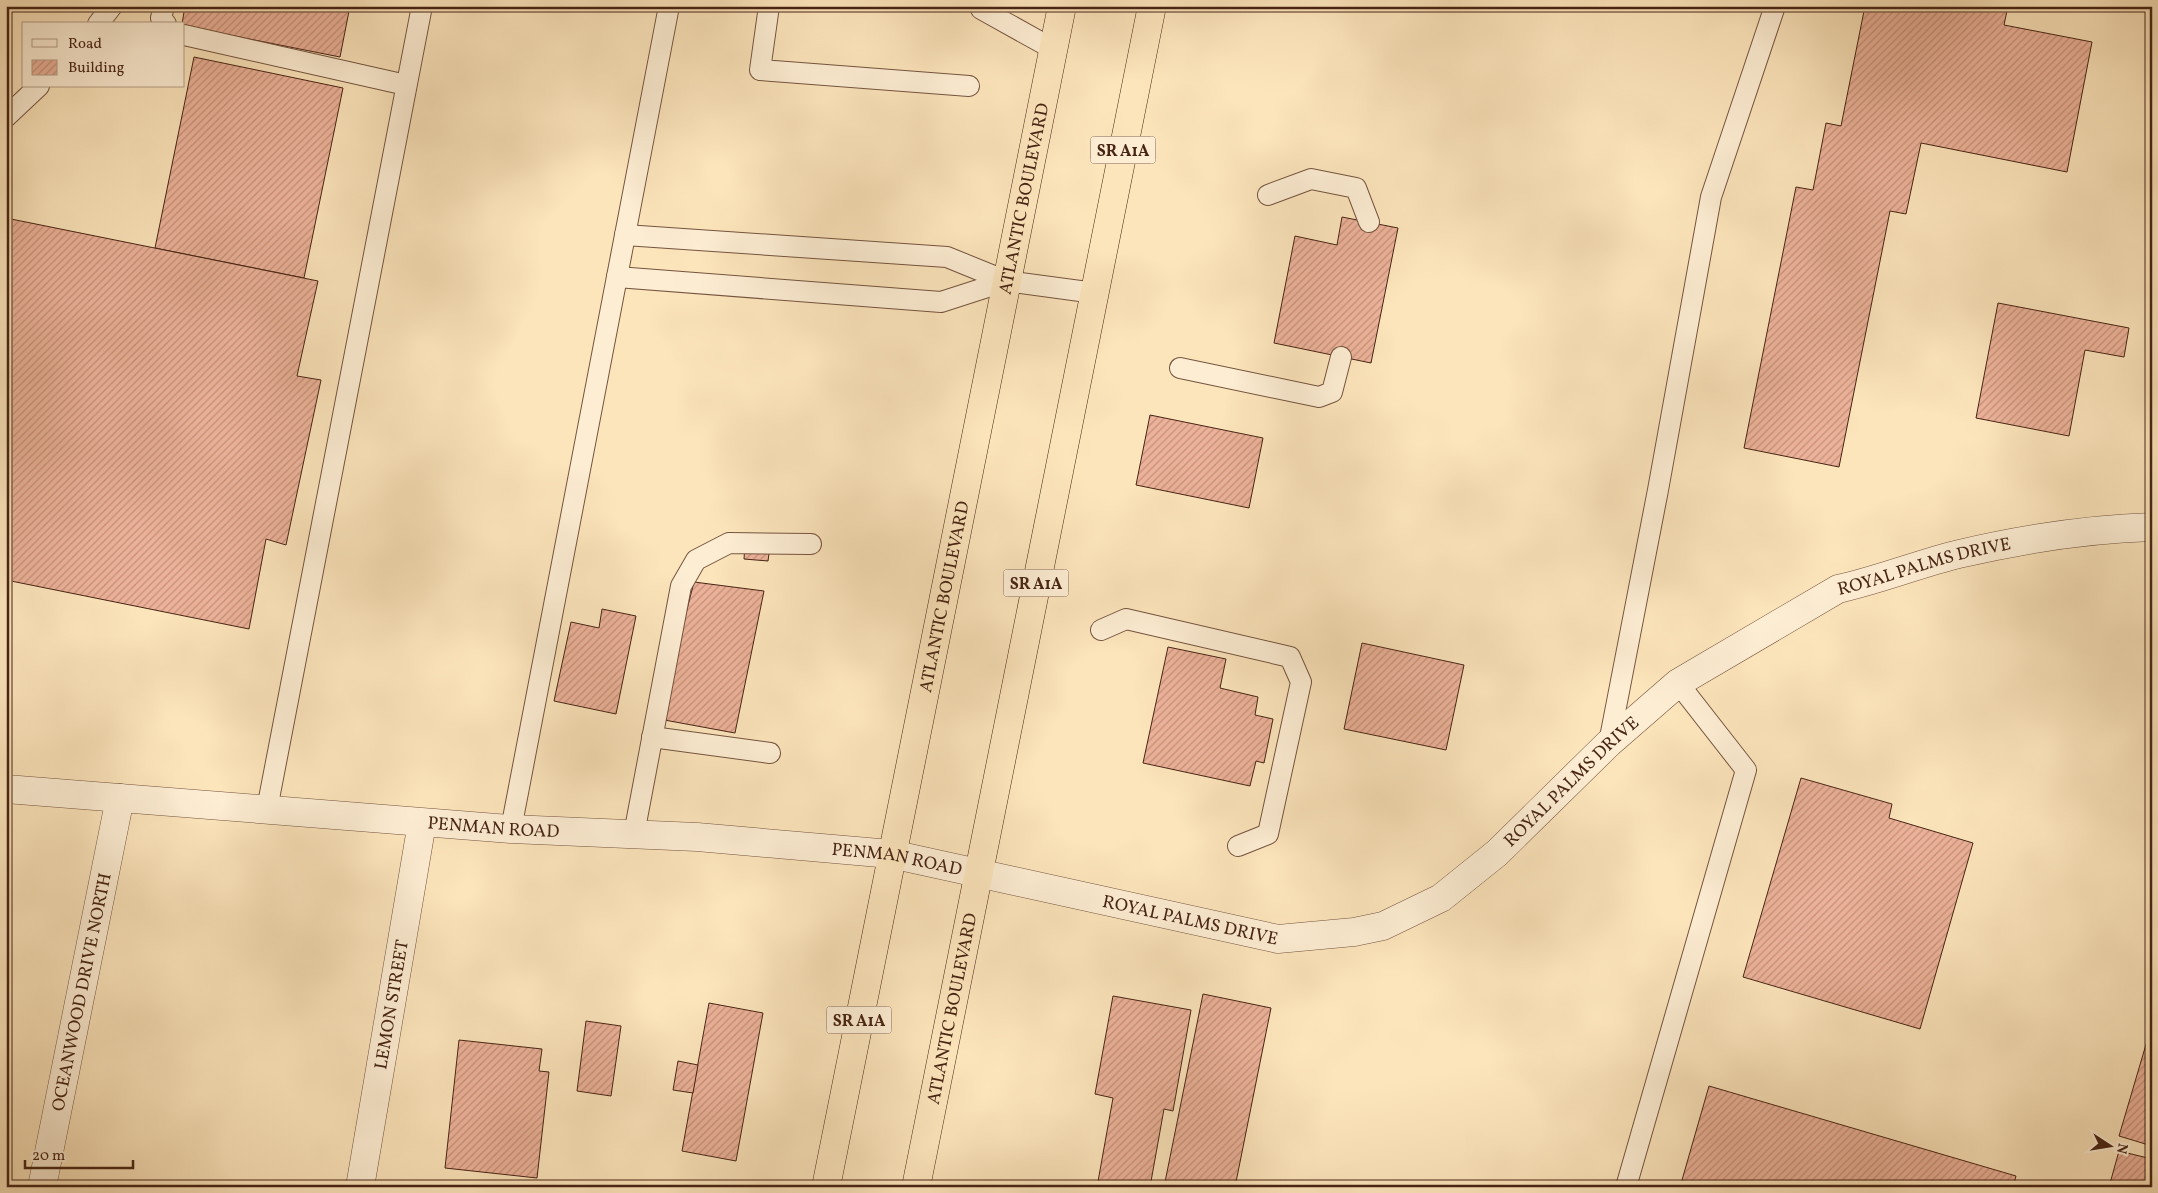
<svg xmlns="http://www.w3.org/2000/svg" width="2158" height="1193" viewBox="0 0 2158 1193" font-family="Vollkorn,serif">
<defs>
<pattern id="building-hatch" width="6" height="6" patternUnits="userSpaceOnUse" patternTransform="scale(1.25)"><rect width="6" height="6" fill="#edb299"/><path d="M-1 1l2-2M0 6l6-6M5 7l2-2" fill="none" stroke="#c2917c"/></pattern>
</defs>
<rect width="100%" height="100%" fill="#fce4bb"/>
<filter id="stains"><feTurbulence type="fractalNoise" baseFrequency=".004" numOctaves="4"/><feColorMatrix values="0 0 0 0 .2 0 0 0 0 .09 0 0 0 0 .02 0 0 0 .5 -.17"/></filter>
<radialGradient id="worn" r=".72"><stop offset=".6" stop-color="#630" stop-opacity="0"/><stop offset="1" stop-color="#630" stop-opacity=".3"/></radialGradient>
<!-- building -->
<g fill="url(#building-hatch)" stroke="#472414">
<path d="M 185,6 L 350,6 L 340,57 L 184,26 L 182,24 Z"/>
<path d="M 1865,6 L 2008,6 L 2004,25 L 2092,42 L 2067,172 L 1921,143 L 1906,214 L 1890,211 L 1839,467 L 1744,448 L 1796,187 L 1813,190 L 1826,123 L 1841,126 Z"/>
<path d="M 194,57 L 343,88 L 304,278 L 155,248 Z"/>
<path d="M 1342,217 L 1398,228 L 1371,363 L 1274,343 L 1295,236 L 1337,245 Z"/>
<path d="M 6,218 L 318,281 L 297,376 L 321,380 L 286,545 L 266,539 L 249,629 L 6,580 Z"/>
<path d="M 1998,303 L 2129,328 L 2124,357 L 2085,350 L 2069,436 L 1976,418 Z"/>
<path d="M 1150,415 L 1263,438 L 1249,508 L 1136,485 Z"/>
<path d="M 745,544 L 770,546 L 768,561 L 744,559 Z"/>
<path d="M 694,582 L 764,591 L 735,733 L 659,719 Z"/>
<path d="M 602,609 L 636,616 L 616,714 L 554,701 L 571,622 L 599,628 Z"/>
<path d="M 1362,643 L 1464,665 L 1446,750 L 1344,729 Z"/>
<path d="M 1168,647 L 1226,659 L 1220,688 L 1258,697 L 1255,715 L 1273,719 L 1264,763 L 1256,761 L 1250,786 L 1143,763 Z"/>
<path d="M 1801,778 L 1892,804 L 1889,818 L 1973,843 L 1920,1029 L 1743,977 Z"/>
<path d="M 1203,994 L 1271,1008 L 1235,1187 L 1164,1187 Z"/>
<path d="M 1113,996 L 1191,1010 L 1173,1111 L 1164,1109 L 1150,1187 L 1097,1187 L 1113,1098 L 1095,1094 Z"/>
<path d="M 709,1003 L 763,1013 L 736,1161 L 682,1151 Z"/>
<path d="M 586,1021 L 621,1026 L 611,1096 L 577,1091 Z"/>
<path d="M 2152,1024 L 2152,1146 L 2119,1136 Z"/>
<path d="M 459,1040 L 542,1049 L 539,1071 L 549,1072 L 537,1178 L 445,1168 Z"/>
<path d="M 678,1061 L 698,1065 L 693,1093 L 673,1090 Z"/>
<path d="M 1709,1086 L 2016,1176 L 2013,1187 L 1680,1187 Z"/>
<path d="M 2119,1151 L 2152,1159 L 2152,1187 L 2109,1187 Z"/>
</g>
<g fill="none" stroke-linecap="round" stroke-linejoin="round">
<!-- service casing -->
<g stroke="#74543e" stroke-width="22">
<g id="service">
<path d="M 164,6 L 161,18 L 166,24"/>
<path d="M 769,6 L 760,70 L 969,86"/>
<path d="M 982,6 L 981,9 L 1053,49"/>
<path d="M 98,24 L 112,6"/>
<path d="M 184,35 L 406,85"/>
<path d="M 6,117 L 39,86"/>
<path d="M 1268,195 L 1311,179 L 1356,188 L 1369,222"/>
<path d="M 625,235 L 947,257 L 1006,281 L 1095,293"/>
<path d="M 617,277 L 941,302 L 1006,281"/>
<path d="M 1180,368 L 1319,397 L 1332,392 L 1341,357"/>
<path d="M 1101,630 L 1126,619 L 1290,657 L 1301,682 L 1268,834 L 1238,846"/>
<path d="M 652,737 L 770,753"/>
<path d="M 1609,743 L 1658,490 L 1711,197 L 1775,6"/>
<path d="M 267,809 L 422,6"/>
<path d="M 511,829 L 669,6"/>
<path d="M 634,834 L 681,586 L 696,560 L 729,543 L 811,544"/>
<path d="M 1626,1187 L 1746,770 L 1678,683"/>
</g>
</g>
<!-- minor casing -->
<g stroke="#74543e" stroke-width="29">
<g id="minor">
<path id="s1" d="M 42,1187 L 120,798"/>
<path id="s2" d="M 360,1187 L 422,823"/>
</g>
</g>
<!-- tertiary casing -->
<g stroke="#74543e" stroke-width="29">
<g id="tertiary">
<path id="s3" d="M 6,789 L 511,829 L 697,837 L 891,854 L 1278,939 L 1354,932 L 1383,926 L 1441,898 L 1497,853 L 1609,743 L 1678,683 L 1838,589 C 1879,580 1918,564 1959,554 C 2023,539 2086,529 2152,527"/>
</g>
</g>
<!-- trunk casing -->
<g stroke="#472414" stroke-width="29">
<g id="trunk">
<path id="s4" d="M 826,1187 L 1062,6"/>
<path id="s5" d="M 916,1187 L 1152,6"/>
</g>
</g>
<!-- service -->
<use href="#service" stroke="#fdedd3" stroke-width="20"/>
<!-- minor -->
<use href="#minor" stroke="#fdedd3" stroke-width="28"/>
<!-- tertiary -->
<use href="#tertiary" stroke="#fdedd3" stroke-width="28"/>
<!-- trunk -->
<use href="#trunk" stroke="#fce4bb" stroke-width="28"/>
</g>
<g text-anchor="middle" stroke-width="4" stroke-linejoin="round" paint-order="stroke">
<!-- shield labels -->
<g fill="#fdedd3" stroke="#7e604d" stroke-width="1">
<rect x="1090.5" y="136.5" width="65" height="27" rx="4"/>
<rect x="1003.5" y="569.5" width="65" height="27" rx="4"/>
<rect x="826.5" y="1006.5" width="65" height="27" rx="4"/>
</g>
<g font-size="16" font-weight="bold" fill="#472414">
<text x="1123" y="156">SR A1A</text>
<text x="1036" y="589">SR A1A</text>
<text x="859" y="1026">SR A1A</text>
</g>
<!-- street labels -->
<g font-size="18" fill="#472414" stroke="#fdedd3">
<text dy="6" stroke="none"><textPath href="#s4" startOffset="1008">ATLANTIC BOULEVARD</textPath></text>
<text dy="6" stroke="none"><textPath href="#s3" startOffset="2049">ROYAL PALMS DRIVE</textPath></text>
<text dy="6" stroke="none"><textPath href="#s4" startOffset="602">ATLANTIC BOULEVARD</textPath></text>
<text dy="6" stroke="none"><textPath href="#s3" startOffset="1629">ROYAL PALMS DRIVE</textPath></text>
<text dy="6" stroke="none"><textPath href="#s3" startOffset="489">PENMAN ROAD</textPath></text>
<text dy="6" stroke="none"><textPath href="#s3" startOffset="894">PENMAN ROAD</textPath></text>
<text dy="6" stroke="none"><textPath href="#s3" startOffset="1194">ROYAL PALMS DRIVE</textPath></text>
<text dy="6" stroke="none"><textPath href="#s1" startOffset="199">OCEANWOOD DRIVE NORTH</textPath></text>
<text dy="6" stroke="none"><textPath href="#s2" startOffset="185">LEMON STREET</textPath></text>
<text dy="6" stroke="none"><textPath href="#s5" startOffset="182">ATLANTIC BOULEVARD</textPath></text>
</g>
</g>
<!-- margin -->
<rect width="2158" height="1193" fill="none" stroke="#fce4bb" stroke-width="25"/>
<rect x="8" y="8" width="2143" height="1178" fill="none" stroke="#472414" stroke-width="2.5"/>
<rect x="12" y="12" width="2133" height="1168" fill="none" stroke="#472414"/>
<!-- legend -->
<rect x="22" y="22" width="162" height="65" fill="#fdedd3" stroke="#b49d87"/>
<rect x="32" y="39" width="25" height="8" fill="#fdedd3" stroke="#b49d87"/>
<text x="68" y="48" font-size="15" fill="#472414">Road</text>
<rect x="32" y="60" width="25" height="15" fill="url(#building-hatch)" stroke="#b49d87"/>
<text x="68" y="72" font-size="15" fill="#472414">Building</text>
<!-- north arrow -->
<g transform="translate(2110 1146) rotate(102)" stroke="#fdedd3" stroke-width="4" paint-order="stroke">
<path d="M0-4L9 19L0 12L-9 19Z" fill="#472414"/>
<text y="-8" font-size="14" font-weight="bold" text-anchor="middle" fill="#472414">N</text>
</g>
<!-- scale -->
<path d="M25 1160v8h108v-8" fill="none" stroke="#472414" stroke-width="2.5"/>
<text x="32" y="1160" font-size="15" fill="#472414" stroke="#fdedd3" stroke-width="4" paint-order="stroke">20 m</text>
<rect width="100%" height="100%" filter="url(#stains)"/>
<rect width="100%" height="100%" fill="url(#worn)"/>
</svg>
